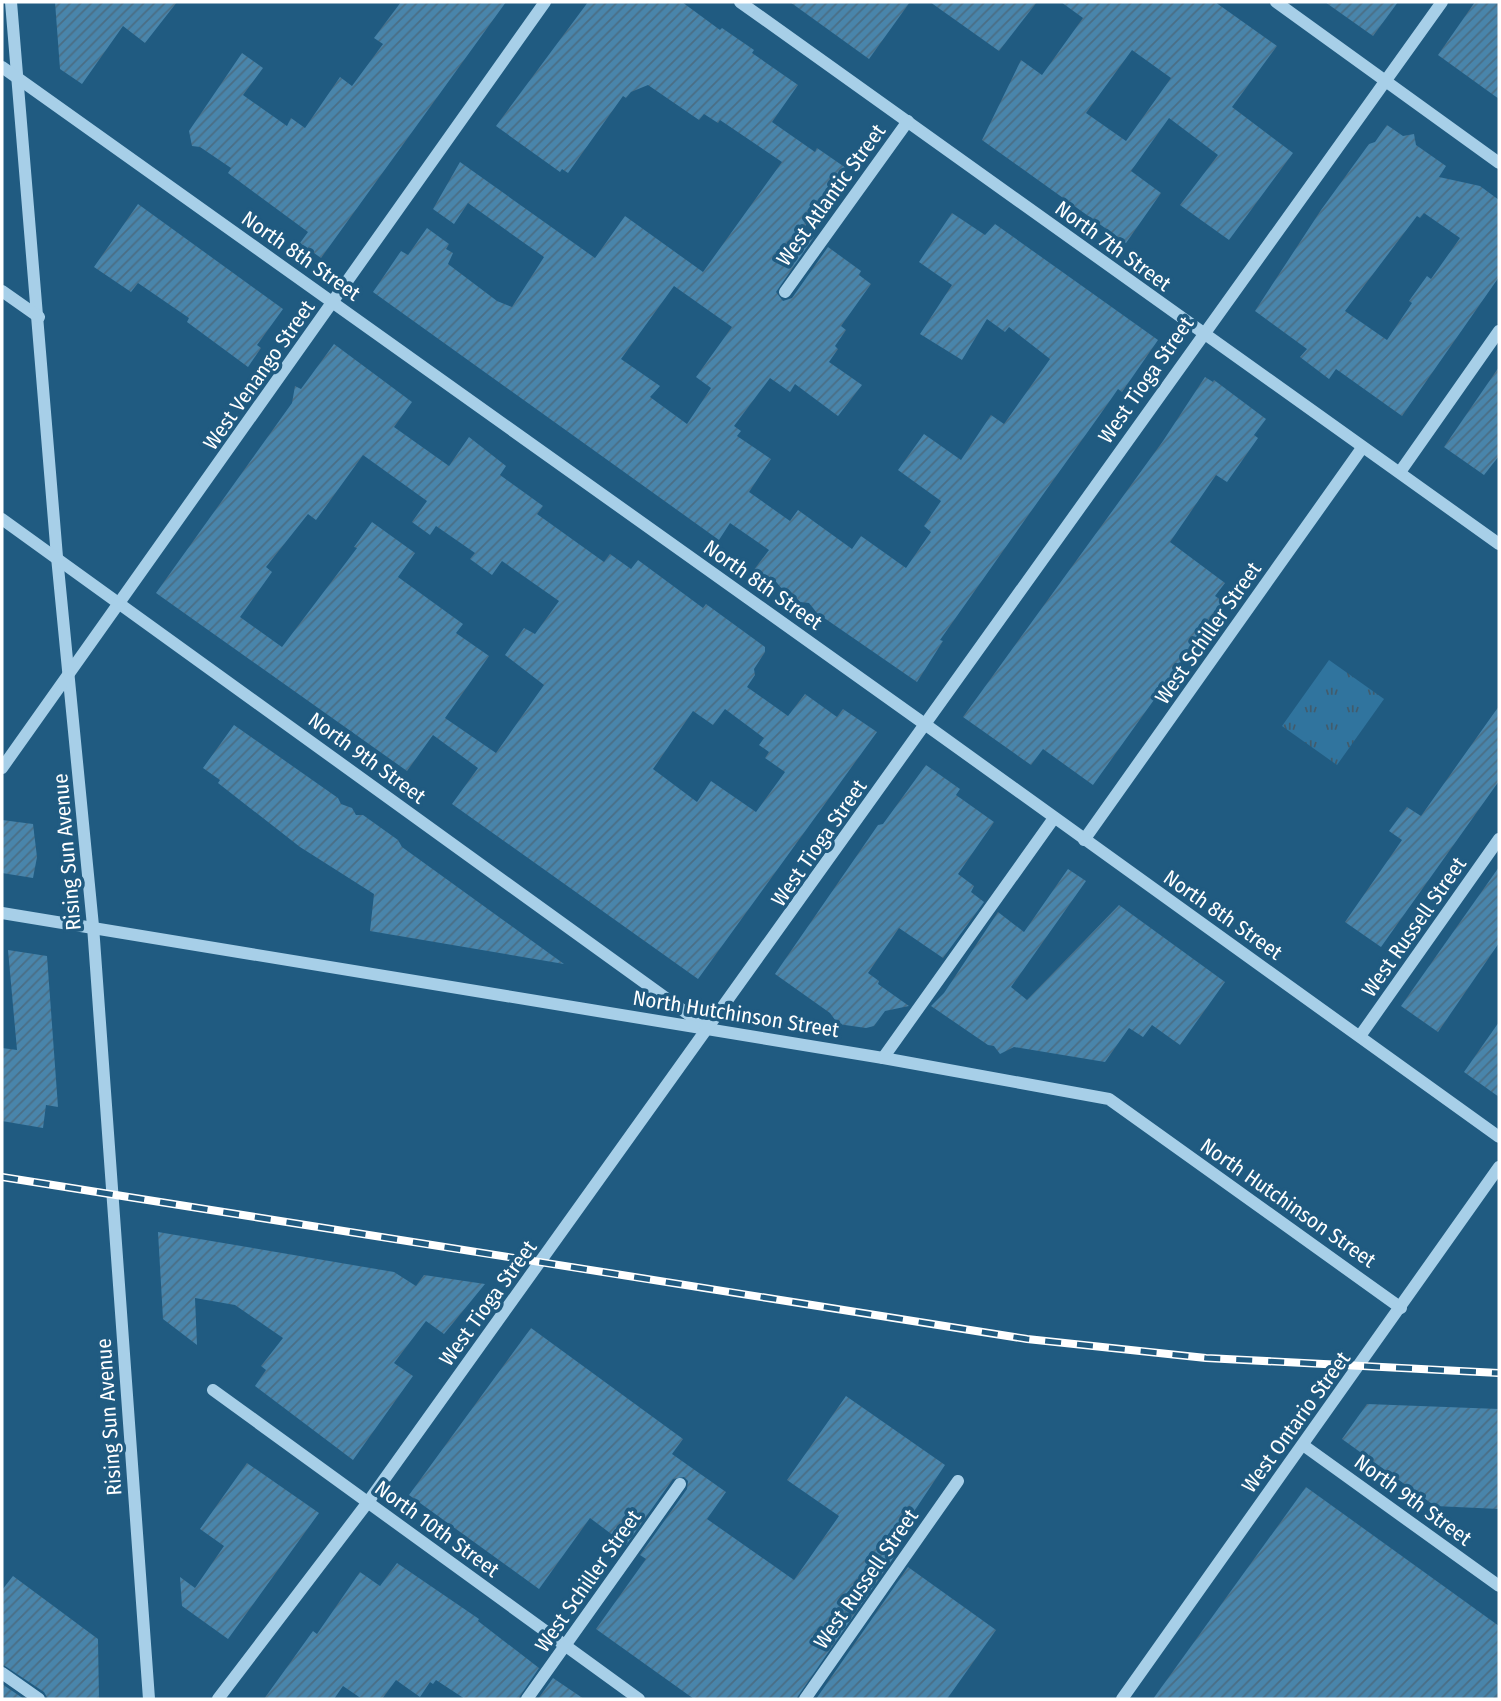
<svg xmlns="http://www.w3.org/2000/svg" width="1501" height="1701" viewBox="0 0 1501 1701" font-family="'Fira Sans Condensed',sans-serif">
<defs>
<pattern id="park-tufts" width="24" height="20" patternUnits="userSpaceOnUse" patternTransform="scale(1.75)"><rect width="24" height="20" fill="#30749e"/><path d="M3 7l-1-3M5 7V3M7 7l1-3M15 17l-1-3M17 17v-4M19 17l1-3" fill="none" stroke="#415c6d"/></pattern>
<pattern id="building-hatch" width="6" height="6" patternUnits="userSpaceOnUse" patternTransform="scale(1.75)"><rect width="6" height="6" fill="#4985ab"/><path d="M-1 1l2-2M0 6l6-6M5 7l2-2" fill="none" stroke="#4a6e85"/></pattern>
</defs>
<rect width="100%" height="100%" fill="#205b81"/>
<!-- park -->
<path fill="url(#park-tufts)" d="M 1329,660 L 1384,699 L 1337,765 L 1282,726 Z"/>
<!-- building -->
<g fill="url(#building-hatch)" fill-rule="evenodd">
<path d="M 55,2 L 177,2 L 145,43 L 123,26 L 82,84 L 60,69 Z"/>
<path d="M 401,2 L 506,2 L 321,258 L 300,243 L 308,232 L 228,173 L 231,168 L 200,147 L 192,146 L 189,131 L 242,53 L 263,68 L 243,95 L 287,126 L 291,118 L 305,128 L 340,77 L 352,86 L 383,44 L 374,38 Z"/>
<path d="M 588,2 L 682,2 L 720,30 L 722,28 L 754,50 L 752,53 L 798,85 L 772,122 L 815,152 L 817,148 L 846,168 L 803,229 L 814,237 L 776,292 L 783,301 L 792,298 L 828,247 L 861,271 L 859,275 L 871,284 L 841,326 L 846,330 L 835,346 L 838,349 L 829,362 L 862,385 L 838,416 L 795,384 L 790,392 L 770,378 L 734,426 L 741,431 L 737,436 L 771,459 L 749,492 L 790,521 L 798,510 L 852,549 L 861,536 L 906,568 L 931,532 L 924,526 L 941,501 L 898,470 L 924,434 L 961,460 L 991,415 L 1004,424 L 1050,359 L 1009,327 L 1005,332 L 987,319 L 962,360 L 920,334 L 952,285 L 919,262 L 952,213 L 985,235 L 995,224 L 1158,340 L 1122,392 L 1118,389 L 1109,402 L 1022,524 L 940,640 L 943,641 L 917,682 L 817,613 L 809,603 L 800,602 L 791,592 L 782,589 L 773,578 L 750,575 L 769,550 L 730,523 L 719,540 L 373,292 L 401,251 L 408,255 L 427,228 L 449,244 L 446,249 L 453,253 L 448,264 L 497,301 L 512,307 L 544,257 L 468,203 L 454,224 L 433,209 L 460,162 L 595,258 L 625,216 L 703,272 L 782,162 L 720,120 L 718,123 L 704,114 L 699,120 L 648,85 L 631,92 L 626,98 L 623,96 L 568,173 L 562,169 L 560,172 L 496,126 ZM 674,286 L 732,327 L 696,377 L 711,388 L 687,424 L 650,397 L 660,386 L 621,359 Z"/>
<path d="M 790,2 L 910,2 L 869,59 Z"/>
<path d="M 930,2 L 1037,2 L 999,51 Z"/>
<path d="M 1061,2 L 1215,2 L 1277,46 L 1232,107 L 1293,153 L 1229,240 L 1180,205 L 1218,155 L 1169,118 L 1131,171 L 1161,193 L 1126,243 L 982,140 L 1021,60 L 1042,75 L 1083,18 ZM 1132,50 L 1171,78 L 1126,141 L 1086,113 Z"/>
<path d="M 1325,2 L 1398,2 L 1373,36 Z"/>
<path d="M 1475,2 L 1499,2 L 1499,99 L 1438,55 Z"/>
<path d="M 1387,125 L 1403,136 L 1414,134 L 1416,145 L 1446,166 L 1439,177 L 1480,186 L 1499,200 L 1499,277 L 1402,416 L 1336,369 L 1329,379 L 1300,357 L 1307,349 L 1255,311 L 1321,210 L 1369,144 L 1375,142 ZM 1424,213 L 1460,238 L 1431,279 L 1427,276 L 1409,301 L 1412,303 L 1387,340 L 1345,311 L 1417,216 L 1420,218 Z"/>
<path d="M 138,204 L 283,309 L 257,345 L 261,348 L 248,367 L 187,322 L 189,318 L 138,283 L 131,292 L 94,267 Z"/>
<path d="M 334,344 L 412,402 L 394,427 L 449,466 L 469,437 L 506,466 L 500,475 L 543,506 L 537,514 L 604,562 L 610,554 L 631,569 L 638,560 L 703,608 L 706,604 L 765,647 L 765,652 L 754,669 L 755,675 L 747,687 L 788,716 L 805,694 L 837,717 L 843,709 L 877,732 L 698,979 L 452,804 L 478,768 L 433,735 L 407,771 L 156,593 L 292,403 L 295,386 L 301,389 ZM 363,455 L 427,501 L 412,522 L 430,535 L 436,526 L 475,553 L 470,559 L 492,575 L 502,561 L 559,601 L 535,634 L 524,628 L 505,655 L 544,685 L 496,753 L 445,718 L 489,656 L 456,633 L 463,624 L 398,577 L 415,553 L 372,522 L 354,547 L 357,548 L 282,647 L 240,617 L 272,572 L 266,567 L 308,514 L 316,520 ZM 725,709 L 764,738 L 759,745 L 769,752 L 765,758 L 785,772 L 756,812 L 711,781 L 697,802 L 653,769 L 693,711 L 713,725 Z"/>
<path d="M 1499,367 L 1499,456 L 1484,475 L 1444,447 Z"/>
<path d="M 1205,377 L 1213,382 L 1214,380 L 1266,419 L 1254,435 L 1258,438 L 1227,482 L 1216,475 L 1170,542 L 1225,583 L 1215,596 L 1224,602 L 1093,785 L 1043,749 L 1031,765 L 963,717 L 1163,441 Z"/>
<path d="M 1499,706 L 1499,781 L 1381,947 L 1345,922 L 1402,840 L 1389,831 L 1407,807 L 1421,816 Z"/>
<path d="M 234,725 L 338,798 L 341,804 L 352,808 L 356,815 L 363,815 L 398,840 L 402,847 L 564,964 L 370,931 L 374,894 L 300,847 L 218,783 L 220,780 L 203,768 Z"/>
<path d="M 926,765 L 960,789 L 956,795 L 994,822 L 958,874 L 974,886 L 971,892 L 984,902 L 943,958 L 899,928 L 868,973 L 879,981 L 878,984 L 909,1006 L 885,1011 L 874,1026 L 866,1028 L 838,1024 L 830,1013 L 775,974 L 878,825 L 883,824 Z"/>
<path d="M 2,820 L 33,824 L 37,857 L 33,878 L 2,873 Z"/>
<path d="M 1499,867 L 1499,943 L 1438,1032 L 1401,1006 Z"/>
<path d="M 1068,869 L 1086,881 L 1011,987 L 1027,1000 L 1119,905 L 1225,982 L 1180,1045 L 1152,1025 L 1143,1037 L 1129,1028 L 1105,1062 L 1014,1047 L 1000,1054 L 994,1046 L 988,1045 L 931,1006 L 944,993 L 998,912 L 1024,932 Z"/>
<path d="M 8,950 L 47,956 L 58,1107 L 46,1105 L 43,1128 L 2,1121 L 2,1048 L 17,1050 Z"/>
<path d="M 1499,1022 L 1499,1097 L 1464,1072 Z"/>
<path d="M 158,1232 L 394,1272 L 416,1286 L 424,1275 L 485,1284 L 444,1334 L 426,1321 L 394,1363 L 413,1376 L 353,1460 L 255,1386 L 266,1370 L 261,1366 L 283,1338 L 235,1305 L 195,1298 L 197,1345 L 163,1319 Z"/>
<path d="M 531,1328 L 683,1439 L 672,1454 L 726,1492 L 707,1519 L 794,1580 L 839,1516 L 787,1480 L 846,1396 L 945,1465 L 887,1552 L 894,1557 L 796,1699 L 694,1699 L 596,1629 L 646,1559 L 640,1555 L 687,1489 L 688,1481 L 684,1477 L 673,1479 L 626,1545 L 590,1518 L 539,1589 L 409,1495 Z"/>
<path d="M 1367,1404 L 1499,1409 L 1499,1509 L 1435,1506 L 1342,1439 Z"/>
<path d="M 247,1463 L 319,1513 L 228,1639 L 182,1606 L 180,1577 L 195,1588 L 224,1546 L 200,1529 Z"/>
<path d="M 1306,1487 L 1499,1626 L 1499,1699 L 1153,1699 Z"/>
<path d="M 397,1563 L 479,1619 L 478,1621 L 539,1668 L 518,1699 L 465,1699 L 436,1680 L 433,1684 L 430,1682 L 420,1697 L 396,1680 L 382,1699 L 362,1699 L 343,1686 L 334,1699 L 264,1699 L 313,1631 L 317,1634 L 360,1572 L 380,1586 Z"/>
<path d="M 908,1567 L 996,1630 L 947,1699 L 816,1699 Z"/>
<path d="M 13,1576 L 98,1639 L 99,1699 L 48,1699 L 44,1692 L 2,1664 L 2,1590 Z"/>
<path d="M 553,1678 L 584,1699 L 538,1699 Z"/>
<path d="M 2,1684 L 24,1699 L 2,1699 Z"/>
</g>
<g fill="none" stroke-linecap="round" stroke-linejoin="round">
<!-- minor -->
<g stroke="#a7cfe8" stroke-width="12">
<path d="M 11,2 L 57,557 L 93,926 L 149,1699"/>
<path d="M 740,2 L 1499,544"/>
<path d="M 1276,2 L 1499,163"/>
<path d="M 2,67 L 926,725 L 1499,1137"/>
<path d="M 2,291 L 39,317"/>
<path d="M 785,292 L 908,121"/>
<path d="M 1400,472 L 1499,331"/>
<path d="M 2,519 L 706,1027"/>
<path d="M 2,768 L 545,2"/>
<path d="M 1084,840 L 1362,448"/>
<path d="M 2,913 L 883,1058 L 1109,1099 L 1401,1308"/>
<path d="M 1360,1036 L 1499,839"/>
<path d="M 883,1058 L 1054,818"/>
<path d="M 213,1390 L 639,1699"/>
<path d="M 1303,1445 L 1499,1586"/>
<path d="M 2,1673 L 39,1699"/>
<path d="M 218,1699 L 368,1502 L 1442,2"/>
<path d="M 527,1699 L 680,1484"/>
<path d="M 805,1699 L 958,1481"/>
<path d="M 1122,1699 L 1499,1167"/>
</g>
<!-- rail casing -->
<g stroke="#fff" stroke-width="8">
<path id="rail" d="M 2,1177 L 1027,1339 L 1206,1358 L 1499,1373"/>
</g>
<!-- rail -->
<use href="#rail" stroke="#205b81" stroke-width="5" stroke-dasharray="16" stroke-linecap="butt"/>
</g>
<g text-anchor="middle" stroke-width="7" stroke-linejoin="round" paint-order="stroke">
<!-- street labels -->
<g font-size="21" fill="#fff" stroke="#205b81">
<text transform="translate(831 195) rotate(-54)" y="7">West Atlantic Street</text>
<text transform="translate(1113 246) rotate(36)" y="7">North 7th Street</text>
<text transform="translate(301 256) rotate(35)" y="7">North 8th Street</text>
<text transform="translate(259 375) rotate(-55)" y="7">West Venango Street</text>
<text transform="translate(1146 380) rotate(-55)" y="7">West Tioga Street</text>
<text transform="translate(763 585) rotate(35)" y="7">North 8th Street</text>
<text transform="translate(1208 633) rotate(-55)" y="7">West Schiller Street</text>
<text transform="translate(367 758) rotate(36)" y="7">North 9th Street</text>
<text transform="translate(819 843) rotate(-55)" y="7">West Tioga Street</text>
<text transform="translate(67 852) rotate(-95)" y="7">Rising Sun Avenue</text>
<text transform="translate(1223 915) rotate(35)" y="7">North 8th Street</text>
<text transform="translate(1414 927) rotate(-55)" y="7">West Russell Street</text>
<text transform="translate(736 1014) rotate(9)" y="7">North Hutchinson Street</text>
<text transform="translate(1288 1203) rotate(35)" y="7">North Hutchinson Street</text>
<text transform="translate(488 1303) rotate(-54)" y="7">West Tioga Street</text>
<text transform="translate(109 1417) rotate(-94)" y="7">Rising Sun Avenue</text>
<text transform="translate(1296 1422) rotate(-54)" y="7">West Ontario Street</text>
<text transform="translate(1413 1500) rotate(36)" y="7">North 9th Street</text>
<text transform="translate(437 1529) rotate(36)" y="7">North 10th Street</text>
<text transform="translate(866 1579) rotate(-55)" y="7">West Russell Street</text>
<text transform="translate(588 1581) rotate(-55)" y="7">West Schiller Street</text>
</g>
</g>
<!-- border -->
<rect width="1501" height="1701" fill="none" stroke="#ffffff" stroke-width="7"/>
</svg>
